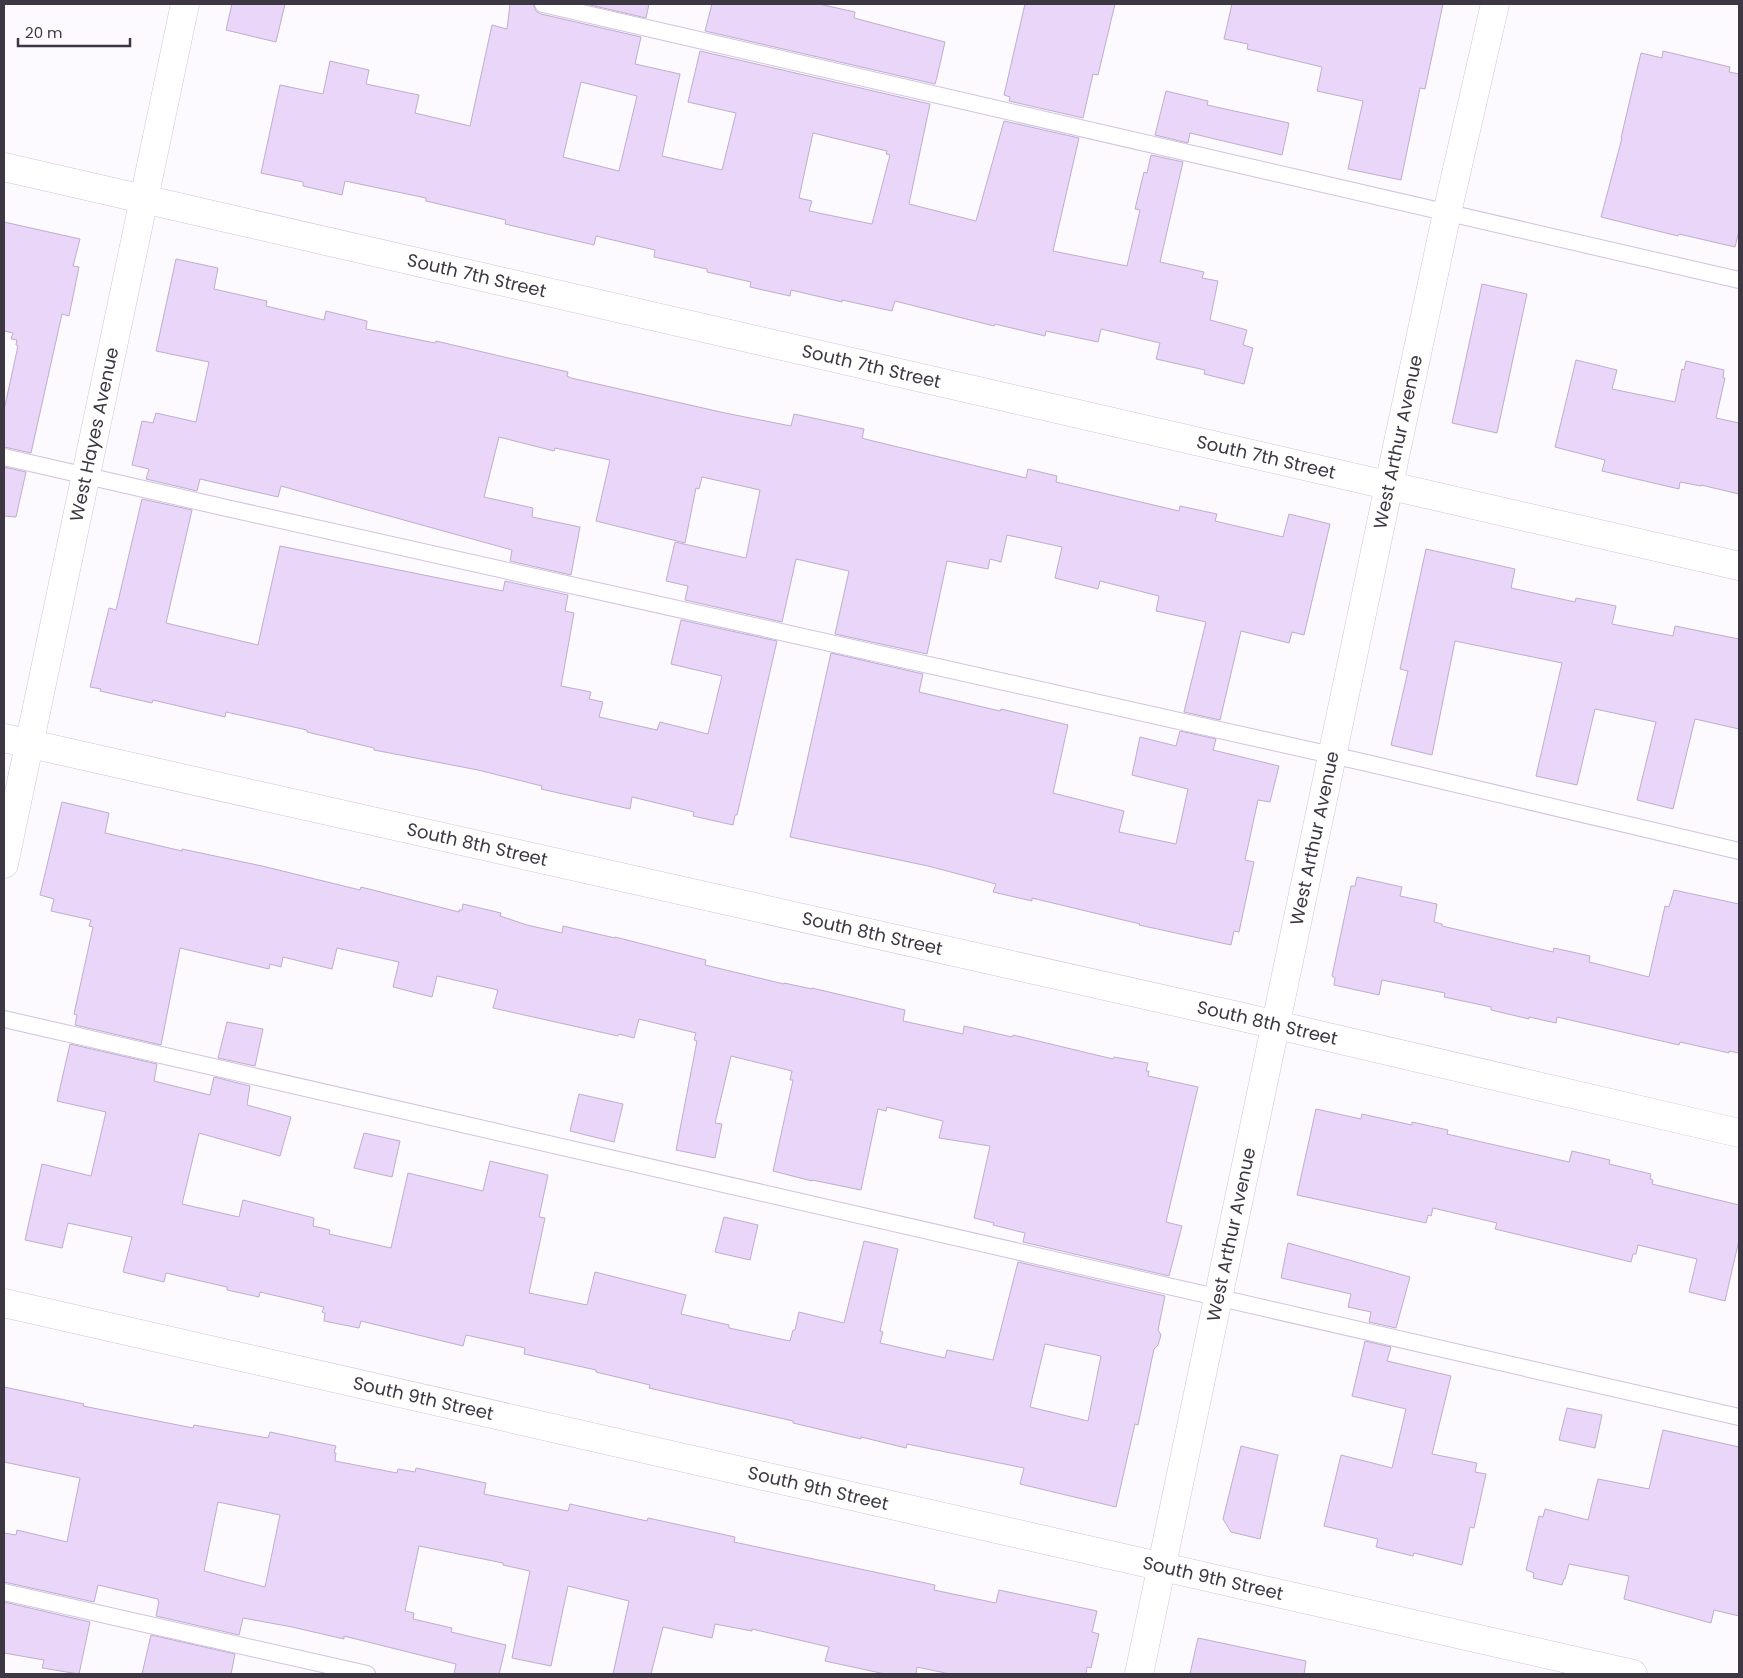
<svg xmlns="http://www.w3.org/2000/svg" width="1743" height="1678" viewBox="0 0 1743 1678" font-family="Poppins,sans-serif">
<rect width="100%" height="100%" fill="#fcf9ff"/>
<!-- building -->
<g fill="#e9d6f9" stroke="#beaecb" fill-rule="evenodd">
<path d="M 232,4 L 285,4 L 276,42 L 226,30 Z"/>
<path d="M 510,4 L 533,4 L 536,11 L 541,14 L 641,37 L 635,64 L 680,74 L 662,156 L 722,170 L 736,113 L 688,102 L 700,51 L 930,104 L 909,204 L 976,221 L 1004,121 L 1079,138 L 1053,251 L 1127,266 L 1140,210 L 1135,209 L 1144,172 L 1147,173 L 1151,155 L 1183,162 L 1160,262 L 1204,272 L 1202,278 L 1218,281 L 1210,320 L 1247,330 L 1243,345 L 1253,348 L 1244,384 L 1204,374 L 1205,370 L 1156,359 L 1160,343 L 1101,329 L 1098,342 L 1046,331 L 1045,336 L 995,324 L 994,326 L 895,301 L 892,311 L 842,300 L 842,302 L 791,290 L 790,296 L 750,287 L 751,282 L 707,272 L 707,269 L 654,257 L 655,250 L 596,236 L 594,245 L 505,224 L 506,220 L 426,201 L 426,198 L 345,181 L 342,195 L 303,186 L 303,182 L 261,173 L 280,85 L 323,94 L 330,61 L 369,70 L 366,84 L 419,95 L 415,113 L 470,126 L 492,25 L 507,29 ZM 581,82 L 637,96 L 619,171 L 563,157 ZM 813,133 L 887,151 L 886,154 L 890,155 L 872,224 L 809,211 L 812,201 L 799,198 Z"/>
<path d="M 586,4 L 649,4 L 646,18 Z"/>
<path d="M 712,4 L 819,4 L 855,12 L 854,18 L 945,42 L 937,77 L 935,84 L 705,31 Z"/>
<path d="M 1025,4 L 1115,4 L 1098,75 L 1093,74 L 1083,118 L 1009,101 L 1010,97 L 1004,95 Z"/>
<path d="M 1232,4 L 1443,4 L 1425,89 L 1420,88 L 1401,180 L 1348,169 L 1363,101 L 1317,91 L 1322,67 L 1247,49 L 1248,44 L 1224,39 Z"/>
<path d="M 1663,51 L 1730,67 L 1729,72 L 1739,74 L 1739,231 L 1735,247 L 1679,234 L 1678,236 L 1601,217 L 1622,138 L 1621,138 L 1641,53 L 1662,58 Z"/>
<path d="M 1166,91 L 1208,101 L 1207,105 L 1289,123 L 1282,155 L 1190,133 L 1188,143 L 1155,135 Z"/>
<path d="M 4,222 L 80,239 L 73,266 L 79,267 L 69,316 L 62,314 L 31,453 L 4,447 L 4,410 L 18,346 L 16,345 L 17,340 L 11,339 L 13,333 L 4,331 Z"/>
<path d="M 176,259 L 218,268 L 214,289 L 267,301 L 266,306 L 324,320 L 326,311 L 367,321 L 366,329 L 435,343 L 436,341 L 568,372 L 567,376 L 571,378 L 725,413 L 791,426 L 794,414 L 864,429 L 862,438 L 865,439 L 1026,478 L 1028,469 L 1057,476 L 1056,482 L 1179,511 L 1180,506 L 1217,514 L 1215,521 L 1283,537 L 1289,514 L 1330,524 L 1304,635 L 1292,632 L 1289,643 L 1241,631 L 1220,720 L 1184,712 L 1206,622 L 1156,611 L 1159,596 L 1100,581 L 1098,589 L 1055,578 L 1062,547 L 1007,535 L 1001,562 L 990,559 L 988,569 L 947,561 L 927,654 L 835,634 L 849,571 L 796,559 L 782,622 L 685,600 L 688,586 L 666,581 L 675,542 L 746,558 L 760,490 L 702,477 L 699,489 L 696,488 L 685,543 L 596,521 L 610,460 L 555,448 L 554,451 L 499,437 L 484,497 L 533,508 L 532,517 L 580,527 L 571,575 L 510,561 L 512,550 L 281,486 L 278,497 L 200,479 L 197,491 L 146,479 L 149,469 L 132,465 L 142,421 L 153,423 L 156,413 L 196,422 L 209,362 L 156,351 Z"/>
<path d="M 1482,284 L 1527,294 L 1497,433 L 1452,423 Z"/>
<path d="M 1576,360 L 1617,370 L 1612,389 L 1675,402 L 1682,369 L 1684,370 L 1686,361 L 1724,370 L 1723,378 L 1725,378 L 1716,418 L 1739,423 L 1739,494 L 1701,485 L 1701,486 L 1680,482 L 1679,489 L 1602,471 L 1605,460 L 1555,447 Z"/>
<path d="M 4,467 L 26,472 L 16,517 L 4,516 Z"/>
<path d="M 142,499 L 192,510 L 166,623 L 258,645 L 280,546 L 503,591 L 505,581 L 568,595 L 565,611 L 574,613 L 561,686 L 591,692 L 589,699 L 603,702 L 599,717 L 657,730 L 660,722 L 708,734 L 722,676 L 671,664 L 681,620 L 777,641 L 737,815 L 735,815 L 733,825 L 693,816 L 694,812 L 632,797 L 630,809 L 541,789 L 542,786 L 478,770 L 374,750 L 374,748 L 307,732 L 307,730 L 226,712 L 225,717 L 153,700 L 152,703 L 100,691 L 101,689 L 90,687 L 109,608 L 116,610 Z"/>
<path d="M 1426,549 L 1515,569 L 1511,588 L 1575,602 L 1576,598 L 1616,606 L 1612,624 L 1673,636 L 1675,626 L 1739,639 L 1739,729 L 1695,719 L 1673,809 L 1637,800 L 1656,722 L 1595,709 L 1577,785 L 1536,776 L 1562,663 L 1455,641 L 1432,755 L 1391,745 L 1408,671 L 1400,669 Z"/>
<path d="M 831,653 L 923,674 L 919,692 L 1000,711 L 1001,709 L 1068,725 L 1053,793 L 1124,811 L 1119,832 L 1176,844 L 1188,789 L 1132,775 L 1140,737 L 1176,746 L 1180,731 L 1216,739 L 1213,750 L 1279,766 L 1270,802 L 1258,800 L 1245,860 L 1254,862 L 1239,932 L 1234,931 L 1231,945 L 1139,925 L 1140,924 L 1032,898 L 1032,901 L 993,892 L 996,884 L 928,866 L 790,837 Z"/>
<path d="M 62,802 L 109,813 L 105,833 L 182,851 L 182,849 L 262,866 L 360,890 L 361,887 L 459,912 L 459,910 L 462,910 L 463,904 L 501,913 L 500,916 L 527,925 L 562,933 L 563,926 L 615,938 L 615,937 L 706,960 L 705,965 L 784,984 L 784,983 L 812,989 L 812,988 L 905,1010 L 903,1021 L 963,1034 L 964,1026 L 1012,1037 L 1013,1035 L 1113,1059 L 1114,1057 L 1148,1063 L 1146,1071 L 1149,1071 L 1148,1076 L 1198,1087 L 1166,1222 L 1182,1226 L 1169,1276 L 1023,1242 L 1025,1233 L 993,1225 L 994,1223 L 974,1218 L 990,1146 L 939,1138 L 943,1121 L 887,1107 L 886,1111 L 878,1109 L 861,1190 L 812,1180 L 812,1181 L 773,1171 L 793,1080 L 790,1080 L 792,1071 L 731,1056 L 715,1123 L 722,1124 L 715,1158 L 676,1150 L 697,1041 L 694,1040 L 696,1033 L 639,1019 L 634,1038 L 619,1034 L 618,1036 L 493,1008 L 498,990 L 437,976 L 432,997 L 393,987 L 399,962 L 337,948 L 332,969 L 283,957 L 281,967 L 270,964 L 269,969 L 180,948 L 161,1045 L 75,1025 L 77,1015 L 74,1014 L 93,927 L 89,926 L 91,920 L 51,911 L 54,899 L 40,895 Z"/>
<path d="M 1357,877 L 1402,887 L 1400,896 L 1437,904 L 1434,922 L 1442,924 L 1442,926 L 1553,952 L 1554,948 L 1590,956 L 1589,962 L 1649,977 L 1665,906 L 1669,907 L 1674,890 L 1739,904 L 1739,1053 L 1729,1051 L 1729,1053 L 1680,1042 L 1679,1045 L 1557,1017 L 1556,1023 L 1529,1017 L 1529,1019 L 1491,1010 L 1491,1007 L 1444,997 L 1445,993 L 1382,980 L 1379,995 L 1334,985 L 1335,978 L 1332,976 L 1351,886 L 1355,886 Z"/>
<path d="M 227,1022 L 263,1029 L 255,1066 L 218,1058 Z"/>
<path d="M 70,1044 L 157,1064 L 154,1081 L 210,1095 L 214,1077 L 250,1086 L 247,1105 L 291,1117 L 280,1156 L 199,1133 L 182,1204 L 239,1217 L 243,1200 L 314,1218 L 313,1226 L 330,1230 L 329,1234 L 391,1248 L 408,1173 L 483,1191 L 490,1161 L 548,1175 L 539,1217 L 545,1218 L 529,1293 L 587,1305 L 595,1272 L 686,1295 L 681,1314 L 729,1325 L 729,1328 L 790,1341 L 793,1330 L 795,1330 L 799,1312 L 844,1323 L 864,1241 L 898,1249 L 880,1331 L 883,1332 L 880,1343 L 945,1358 L 947,1350 L 993,1360 L 1018,1262 L 1165,1296 L 1158,1330 L 1161,1335 L 1158,1345 L 1154,1349 L 1138,1425 L 1135,1424 L 1116,1507 L 1020,1484 L 1024,1468 L 907,1444 L 906,1448 L 861,1437 L 861,1439 L 793,1423 L 793,1421 L 649,1388 L 650,1385 L 596,1372 L 596,1370 L 524,1354 L 525,1348 L 466,1335 L 463,1346 L 361,1321 L 359,1328 L 324,1321 L 325,1313 L 322,1312 L 324,1307 L 260,1292 L 259,1297 L 227,1290 L 227,1287 L 166,1273 L 164,1282 L 123,1272 L 132,1237 L 68,1223 L 62,1248 L 25,1240 L 42,1164 L 91,1176 L 106,1112 L 57,1101 ZM 1045,1344 L 1101,1356 L 1088,1421 L 1030,1407 Z"/>
<path d="M 579,1094 L 623,1104 L 614,1142 L 570,1131 Z"/>
<path d="M 1316,1109 L 1361,1119 L 1362,1114 L 1412,1125 L 1412,1122 L 1448,1130 L 1447,1134 L 1569,1162 L 1572,1151 L 1610,1160 L 1609,1164 L 1651,1174 L 1650,1179 L 1653,1180 L 1652,1184 L 1739,1205 L 1739,1240 L 1725,1301 L 1689,1292 L 1697,1259 L 1638,1245 L 1636,1254 L 1633,1254 L 1631,1262 L 1495,1229 L 1497,1223 L 1433,1208 L 1431,1216 L 1428,1215 L 1426,1223 L 1297,1195 Z"/>
<path d="M 364,1133 L 400,1141 L 392,1177 L 354,1168 Z"/>
<path d="M 724,1217 L 758,1225 L 750,1260 L 715,1252 Z"/>
<path d="M 1288,1243 L 1410,1277 L 1396,1328 L 1369,1322 L 1371,1312 L 1348,1307 L 1351,1294 L 1281,1278 Z"/>
<path d="M 1365,1341 L 1391,1347 L 1387,1361 L 1451,1376 L 1432,1454 L 1477,1463 L 1475,1472 L 1486,1474 L 1474,1528 L 1470,1527 L 1462,1565 L 1414,1553 L 1413,1556 L 1376,1547 L 1378,1539 L 1324,1526 L 1341,1455 L 1392,1468 L 1406,1409 L 1352,1396 Z"/>
<path d="M 4,1387 L 84,1404 L 83,1406 L 193,1428 L 194,1425 L 268,1438 L 270,1432 L 336,1446 L 334,1453 L 336,1453 L 335,1461 L 397,1473 L 398,1469 L 415,1472 L 416,1468 L 486,1483 L 484,1494 L 568,1511 L 570,1504 L 647,1521 L 648,1518 L 735,1537 L 734,1542 L 935,1585 L 934,1590 L 996,1603 L 999,1590 L 1097,1611 L 1092,1632 L 1099,1634 L 1091,1668 L 1087,1667 L 1086,1674 L 950,1674 L 917,1667 L 916,1674 L 885,1674 L 825,1661 L 829,1647 L 752,1629 L 752,1631 L 715,1624 L 712,1638 L 663,1627 L 651,1674 L 613,1674 L 629,1601 L 568,1586 L 551,1666 L 512,1658 L 530,1571 L 503,1565 L 503,1563 L 419,1546 L 405,1611 L 414,1613 L 413,1619 L 452,1628 L 451,1632 L 506,1645 L 499,1674 L 454,1674 L 456,1664 L 344,1636 L 344,1639 L 292,1627 L 243,1618 L 239,1635 L 156,1616 L 159,1602 L 158,1601 L 158,1599 L 98,1585 L 94,1602 L 4,1582 L 4,1533 L 16,1535 L 17,1530 L 67,1542 L 80,1478 L 4,1462 ZM 218,1502 L 280,1515 L 265,1587 L 204,1571 Z"/>
<path d="M 1567,1408 L 1602,1415 L 1595,1448 L 1559,1440 Z"/>
<path d="M 1663,1430 L 1739,1447 L 1739,1616 L 1714,1610 L 1711,1623 L 1624,1599 L 1629,1576 L 1569,1564 L 1565,1579 L 1564,1579 L 1562,1585 L 1533,1578 L 1534,1573 L 1526,1570 L 1539,1516 L 1543,1517 L 1545,1509 L 1588,1520 L 1598,1479 L 1649,1489 Z"/>
<path d="M 1241,1446 L 1278,1455 L 1260,1539 L 1231,1532 L 1223,1519 Z"/>
<path d="M 4,1602 L 90,1622 L 79,1674 L 42,1668 L 44,1660 L 4,1653 Z"/>
<path d="M 151,1635 L 235,1654 L 231,1674 L 142,1674 Z"/>
<path d="M 1198,1638 L 1306,1661 L 1304,1674 L 1190,1674 Z"/>
</g>
<g fill="none" stroke-linecap="round" stroke-linejoin="round">
<!-- service casing -->
<g stroke="#d2c2df" stroke-width="18">
<g id="service">
<path d="M 543,4 L 1739,280"/>
<path d="M 4,457 L 231,509 L 1367,763 L 1739,851"/>
<path d="M 4,1019 L 1739,1417"/>
<path d="M 4,1592 L 367,1674"/>
</g>
</g>
<!-- minor casing -->
<g stroke="#d2c2df" stroke-width="29">
<g id="minor">
<path id="s1" d="M 4,167 L 1739,566"/>
<path id="s2" d="M 4,738 L 1238,1016 L 1739,1133"/>
<path id="s3" d="M 4,864 L 185,4"/>
<path id="s4" d="M 4,1303 L 1633,1674"/>
<path id="s5" d="M 1139,1674 L 1397,447 L 1447,213 L 1495,4"/>
</g>
</g>
<!-- service -->
<use href="#service" stroke="#fff" stroke-width="16"/>
<!-- minor -->
<use href="#minor" stroke="#fff" stroke-width="28"/>
</g>
<g text-anchor="middle" stroke-width="4" stroke-linejoin="round" paint-order="stroke">
<!-- street labels -->
<g font-size="18" fill="#3d3743" stroke="#fcf9ff">
<text dy="6" stroke="none"><textPath href="#s1" startOffset="485">South 7th Street</textPath></text>
<text dy="6" stroke="none"><textPath href="#s1" startOffset="890">South 7th Street</textPath></text>
<text dy="6" stroke="none"><textPath href="#s3" startOffset="439">West Hayes Avenue</textPath></text>
<text dy="6" stroke="none"><textPath href="#s5" startOffset="1259">West Arthur Avenue</textPath></text>
<text dy="6" stroke="none"><textPath href="#s1" startOffset="1295">South 7th Street</textPath></text>
<text dy="6" stroke="none"><textPath href="#s5" startOffset="854">West Arthur Avenue</textPath></text>
<text dy="6" stroke="none"><textPath href="#s2" startOffset="485">South 8th Street</textPath></text>
<text dy="6" stroke="none"><textPath href="#s2" startOffset="890">South 8th Street</textPath></text>
<text dy="6" stroke="none"><textPath href="#s2" startOffset="1295">South 8th Street</textPath></text>
<text dy="6" stroke="none"><textPath href="#s5" startOffset="449">West Arthur Avenue</textPath></text>
<text dy="6" stroke="none"><textPath href="#s4" startOffset="430">South 9th Street</textPath></text>
<text dy="6" stroke="none"><textPath href="#s4" startOffset="835">South 9th Street</textPath></text>
<text dy="6" stroke="none"><textPath href="#s4" startOffset="1240">South 9th Street</textPath></text>
</g>
</g>
<!-- border -->
<rect width="1743" height="1678" fill="none" stroke="#3d3743" stroke-width="10"/>
<!-- scale -->
<path d="M18 38v8h112v-8" fill="none" stroke="#3d3743" stroke-width="2.5"/>
<text x="25" y="38" font-size="15" fill="#3d3743" stroke="#fcf9ff" stroke-width="4" paint-order="stroke">20 m</text>
</svg>
